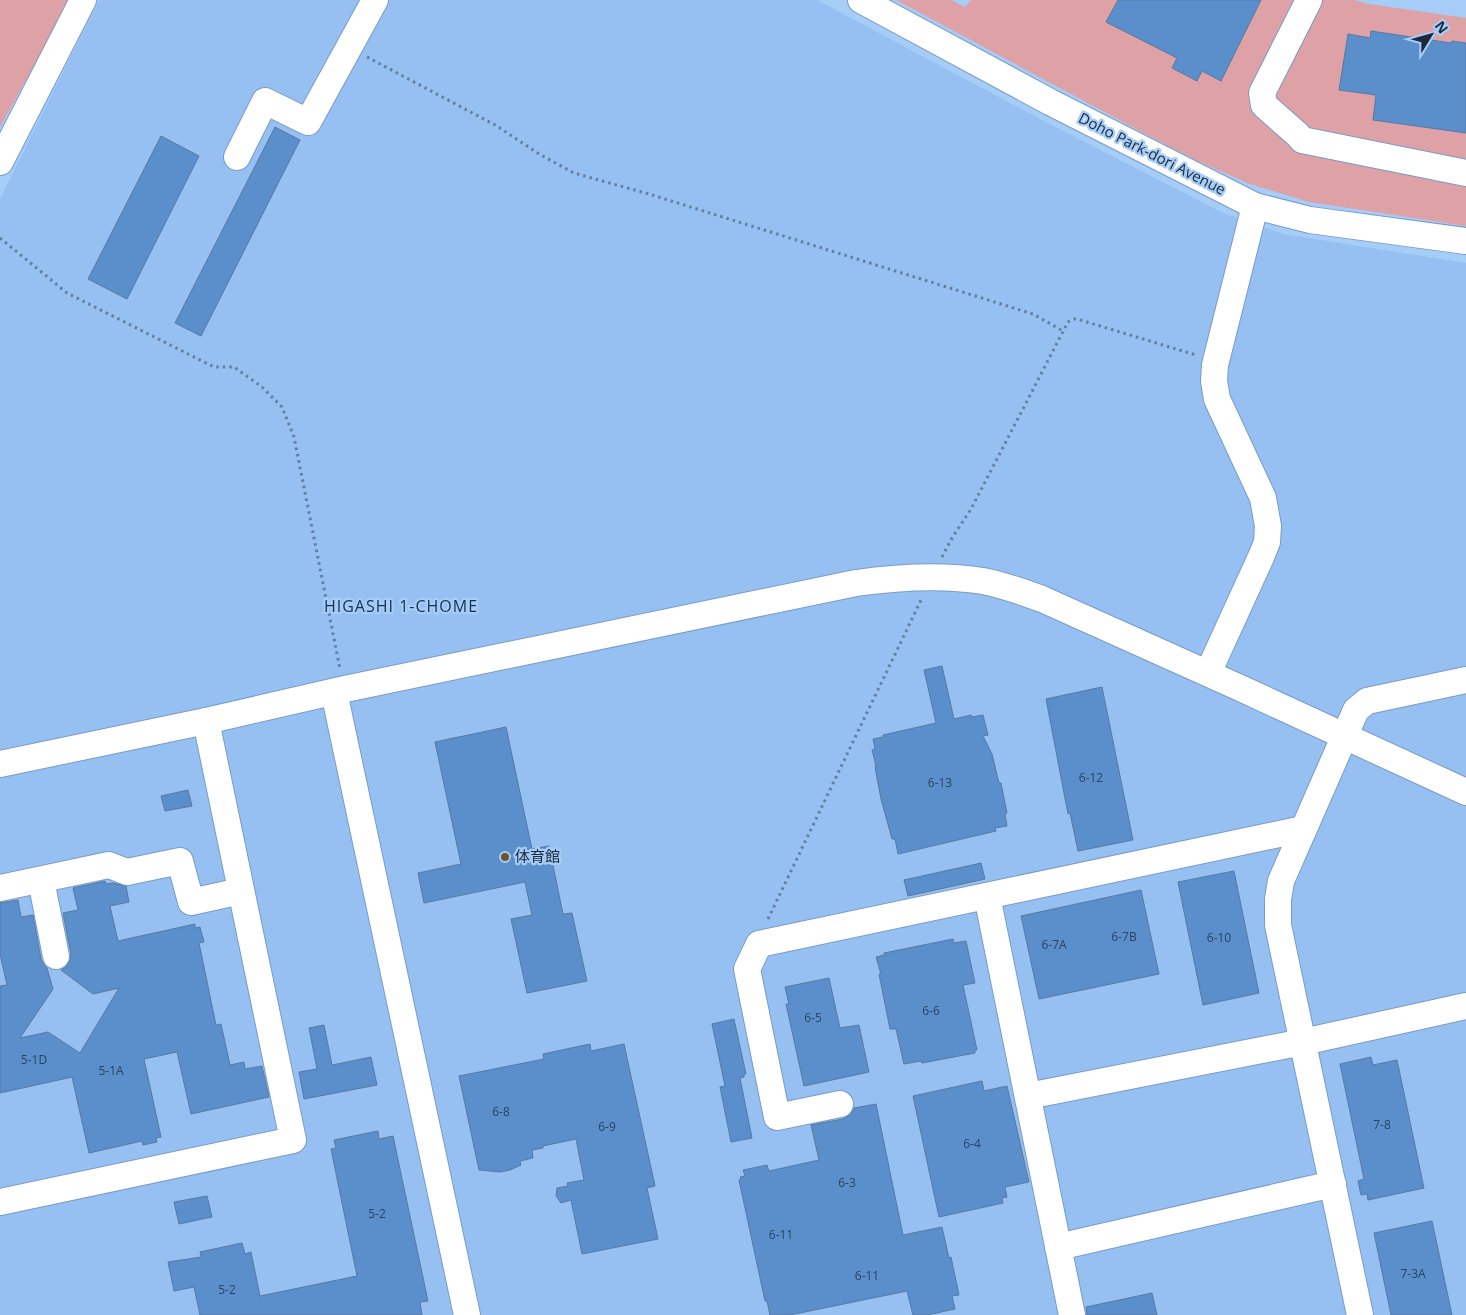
<svg xmlns="http://www.w3.org/2000/svg" width="1466" height="1315" viewBox="0 0 1466 1315" font-family="'Open Sans','Noto Sans JP',sans-serif">
<rect width="100%" height="100%" fill="#a6ccf8"/>
<!-- built -->
<path fill="#96c0f1" d="M 99,0 L 817,0 L 1040,119 L 1221,212 L 1283,234 L 1466,263 L 1466,1315 L 0,1315 L 0,199 Z"/>
<!-- green -->
<g fill="#dea1a6">
<path d="M 0,0 L 70,0 L 0,127 Z"/>
<path d="M 896,0 L 951,0 L 965,7 L 971,0 L 1354,0 L 1369,4 L 1466,18 L 1466,226 L 1309,202 L 1250,184 L 1204,164 L 1153,138 Z"/>
</g>
<!-- building -->
<g fill="#5a8fcc" stroke="#5779a2">
<path d="M 1118,0 L 1261,0 L 1221,81 L 1202,71 L 1197,81 L 1172,68 L 1177,58 L 1106,22 Z"/>
<path d="M 1371,31 L 1451,43 L 1452,41 L 1466,43 L 1466,133 L 1373,120 L 1376,95 L 1339,90 L 1348,34 L 1370,38 Z"/>
<path d="M 275,127 L 300,140 L 201,336 L 175,323 Z"/>
<path d="M 161,136 L 199,156 L 127,299 L 88,279 Z"/>
<path d="M 942,666 L 954,719 L 971,715 L 972,717 L 983,715 L 988,735 L 983,736 L 992,754 L 999,783 L 1001,783 L 1007,813 L 1005,814 L 1007,826 L 995,828 L 996,831 L 898,854 L 895,839 L 892,839 L 881,799 L 875,767 L 876,766 L 872,750 L 875,749 L 873,739 L 883,737 L 883,735 L 936,723 L 924,670 Z"/>
<path d="M 1102,687 L 1133,840 L 1078,851 L 1070,813 L 1068,814 L 1046,699 Z"/>
<path d="M 506,727 L 532,849 L 549,846 L 563,914 L 572,913 L 587,981 L 527,993 L 511,919 L 532,915 L 525,882 L 424,903 L 418,873 L 461,864 L 435,742 Z"/>
<path d="M 188,790 L 192,806 L 165,811 L 161,796 Z"/>
<path d="M 981,863 L 985,879 L 908,896 L 904,880 Z"/>
<path d="M 1234,871 L 1259,993 L 1203,1005 L 1178,882 Z"/>
<path d="M 105,881 L 106,884 L 113,883 L 126,886 L 129,902 L 110,906 L 118,941 L 195,924 L 195,928 L 200,927 L 204,942 L 199,943 L 216,1025 L 221,1024 L 230,1065 L 244,1062 L 245,1069 L 262,1066 L 269,1097 L 191,1114 L 177,1052 L 144,1059 L 161,1137 L 156,1138 L 157,1142 L 143,1145 L 142,1141 L 89,1153 L 72,1077 L 0,1093 L 0,986 L 7,985 L 0,954 L 0,903 L 18,900 L 21,917 L 33,915 L 41,959 L 44,965 L 47,968 L 53,989 L 20,1038 L 48,1032 L 80,1053 L 119,988 L 93,994 L 61,970 L 66,967 L 70,961 L 71,954 L 63,913 L 78,910 L 73,888 Z"/>
<path d="M 1141,890 L 1159,974 L 1039,999 L 1021,916 Z"/>
<path d="M 953,939 L 954,943 L 966,941 L 975,983 L 963,985 L 977,1050 L 975,1050 L 975,1053 L 922,1063 L 921,1061 L 904,1064 L 896,1029 L 890,1029 L 879,974 L 881,974 L 876,957 L 884,955 L 884,953 Z"/>
<path d="M 829,978 L 840,1028 L 859,1025 L 869,1072 L 804,1086 L 786,1004 L 789,1004 L 785,987 Z"/>
<path d="M 734,1019 L 746,1074 L 744,1074 L 744,1077 L 740,1078 L 752,1138 L 731,1142 L 720,1087 L 725,1086 L 712,1024 Z"/>
<path d="M 324,1025 L 332,1065 L 371,1057 L 377,1085 L 304,1099 L 299,1072 L 317,1069 L 309,1028 Z"/>
<path d="M 590,1044 L 591,1051 L 624,1044 L 655,1186 L 647,1188 L 658,1239 L 582,1254 L 571,1200 L 561,1203 L 556,1196 L 557,1188 L 568,1186 L 567,1183 L 584,1180 L 576,1139 L 543,1146 L 543,1148 L 532,1150 L 533,1158 L 520,1161 L 521,1165 L 510,1170 L 500,1172 L 479,1170 L 459,1076 L 544,1059 L 543,1054 Z"/>
<path d="M 1371,1057 L 1373,1065 L 1397,1060 L 1424,1188 L 1368,1200 L 1367,1194 L 1361,1195 L 1358,1181 L 1364,1179 L 1340,1064 Z"/>
<path d="M 982,1081 L 984,1091 L 1007,1086 L 1029,1182 L 1005,1187 L 1007,1197 L 1002,1198 L 1003,1203 L 939,1217 L 913,1096 Z"/>
<path d="M 876,1104 L 903,1235 L 942,1227 L 949,1258 L 951,1257 L 959,1295 L 952,1296 L 955,1309 L 927,1315 L 913,1315 L 907,1291 L 790,1315 L 770,1315 L 767,1301 L 765,1301 L 739,1180 L 741,1179 L 740,1177 L 745,1176 L 743,1170 L 767,1165 L 769,1171 L 819,1160 L 811,1125 L 843,1119 L 850,1115 L 854,1108 Z"/>
<path d="M 378,1131 L 379,1139 L 393,1136 L 428,1301 L 420,1302 L 422,1315 L 200,1315 L 194,1287 L 174,1291 L 168,1262 L 201,1257 L 200,1252 L 242,1243 L 245,1254 L 251,1252 L 260,1296 L 357,1276 L 331,1149 L 336,1148 L 334,1140 Z"/>
<path d="M 207,1196 L 212,1217 L 179,1224 L 174,1202 Z"/>
<path d="M 1432,1221 L 1452,1315 L 1391,1315 L 1374,1233 Z"/>
<path d="M 1152,1293 L 1157,1315 L 1087,1315 L 1086,1307 Z"/>
</g>
<g fill="none" stroke-linecap="round" stroke-linejoin="round">
<!-- minor casing -->
<g stroke="#789cc6" stroke-width="28">
<g id="minor">
<path d="M 861,0 L 1050,102 L 1255,206 L 1310,220 L 1466,241"/>
<path d="M 1309,0 L 1262,93 L 1264,105 L 1298,135 L 1302,140 L 1466,173"/>
<path d="M 237,157 L 265,101 L 308,122 L 375,0"/>
<path d="M 0,162 L 83,0"/>
<path d="M 1208,673 L 1261,557 L 1267,542 L 1268,526 L 1263,498 L 1217,399 L 1214,381 L 1215,365 L 1255,206"/>
<path d="M 334,692 L 467,1315"/>
<path d="M 0,764 L 206,721 L 345,689 L 856,583 C 898,577 940,574 983,581 C 1003,585 1023,592 1042,599 L 1238,687 L 1466,792"/>
<path d="M 41,880 L 56,956"/>
<path d="M 0,888 L 104,866 L 109,865 L 127,872 L 180,861 L 191,902 L 241,891"/>
<path d="M 987,896 L 1072,1315"/>
<path d="M 1028,1096 L 1303,1042 L 1466,1006"/>
<path d="M 840,1104 L 777,1117 L 747,969 L 759,944 L 1303,829"/>
<path d="M 0,1202 L 293,1140 L 206,721"/>
<path d="M 1058,1247 L 1333,1184"/>
<path d="M 1360,1315 L 1278,925 L 1278,899 L 1281,881 L 1356,710 L 1367,701 L 1466,680"/>
</g>
</g>
<!-- path -->
<g stroke="#647e9d" stroke-width="3" stroke-dasharray="2.5 4" stroke-linecap="butt">
<path d="M 367,57 L 497,126 L 539,154 L 574,173 L 649,194 L 1033,314 L 1063,331"/>
<path d="M 0,238 L 67,293 L 214,367 L 234,367 L 262,387 L 282,407 L 294,437 L 340,669"/>
<path d="M 942,557 L 952,538 L 971,509 L 1068,322 L 1074,319 L 1077,319 L 1196,355"/>
<path d="M 768,919 L 922,598"/>
</g>
<!-- minor -->
<use href="#minor" stroke="#fff" stroke-width="26"/>
</g>
<!-- markers -->
<circle fill="#705227" stroke="#a6ccf8" stroke-width="2" cx="505" cy="857" r="5"/>
<g text-anchor="middle" stroke-width="4.5" stroke-linejoin="round" paint-order="stroke">
<!-- number labels -->
<g font-size="12" fill="#2c435f">
<text x="1091" y="782">6-12</text>
<text x="940" y="787">6-13</text>
<text x="1124" y="941">6-7B</text>
<text x="1219" y="942">6-10</text>
<text x="1054" y="949">6-7A</text>
<text x="931" y="1015">6-6</text>
<text x="813" y="1022">6-5</text>
<text x="34" y="1064">5-1D</text>
<text x="111" y="1075">5-1A</text>
<text x="501" y="1116">6-8</text>
<text x="1382" y="1129">7-8</text>
<text x="607" y="1131">6-9</text>
<text x="972" y="1148">6-4</text>
<text x="847" y="1187">6-3</text>
<text x="377" y="1218">5-2</text>
<text x="781" y="1239">6-11</text>
<text x="1413" y="1278">7-3A</text>
<text x="867" y="1280">6-11</text>
<text x="227" y="1294">5-2</text>
</g>
<!-- street labels -->
<g font-size="15" fill="#1c2a3b" stroke="#a6ccf8">
<text transform="translate(1152 154) rotate(27)" y="5">Doho Park-dori Avenue</text>
</g>
<!-- poi labels -->
<g font-size="15" fill="#1c2a3b" stroke="#a6ccf8" text-anchor="start">
<text x="515" y="862">体育館</text>
</g>
<!-- neighbourhood labels -->
<g font-size="16" letter-spacing="1" fill="#113255" stroke="#a6ccf8">
<text x="401" y="612">HIGASHI 1-CHOME</text>
</g>
</g>
<!-- north arrow -->
<g transform="translate(1431 35) rotate(53)" stroke="#a6ccf8" stroke-width="4" paint-order="stroke">
<path d="M0-4L9 19L0 12L-9 19Z" fill="#1c2a3b"/>
<text y="-8" font-size="14" font-weight="bold" text-anchor="middle" fill="#1c2a3b">N</text>
</g>
</svg>
